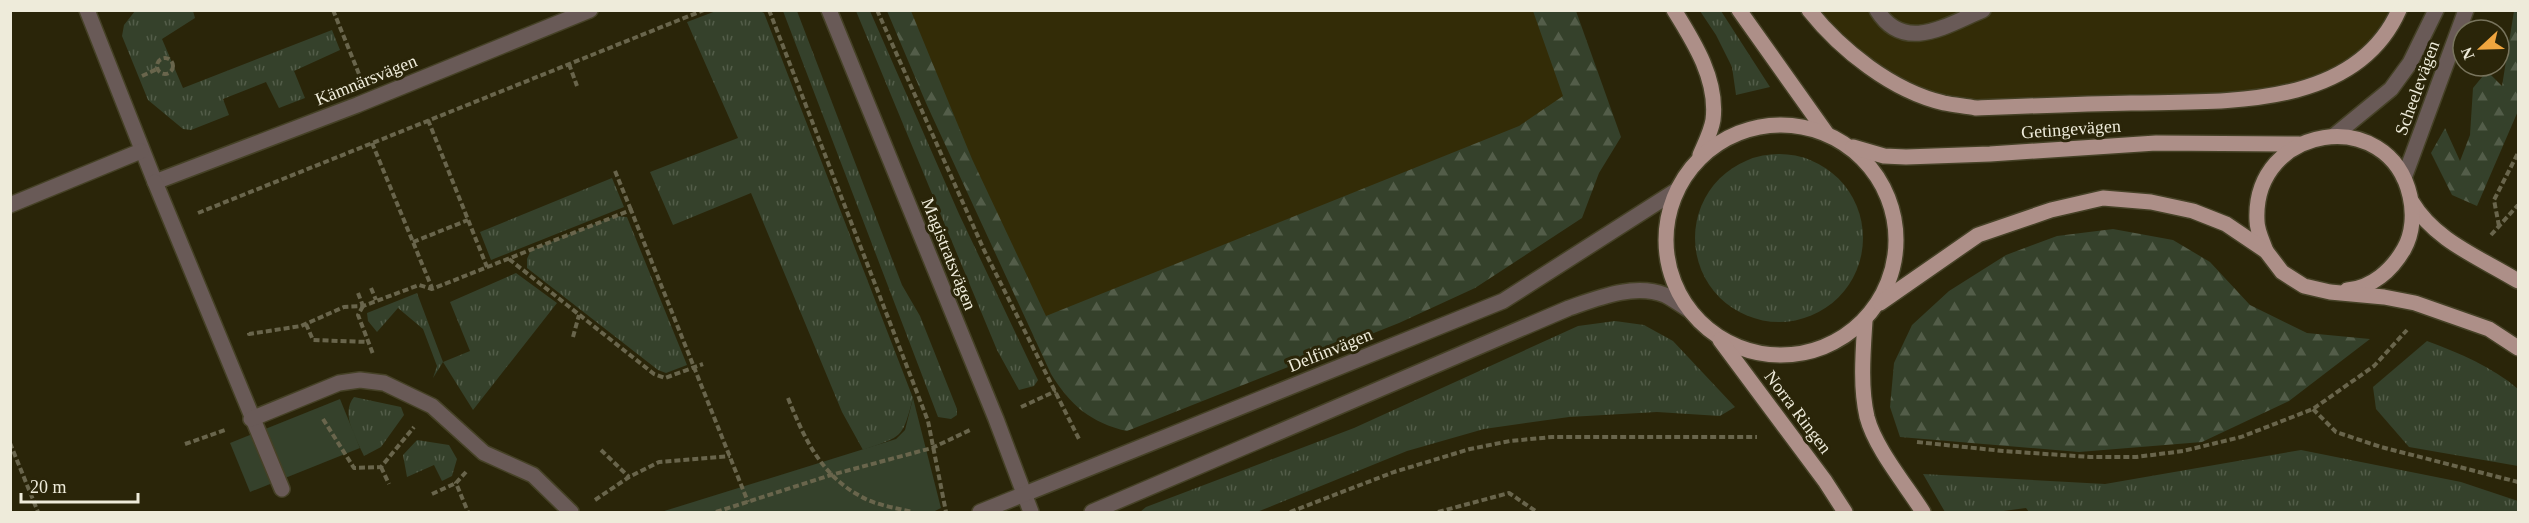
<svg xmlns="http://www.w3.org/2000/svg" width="2529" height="523" viewBox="0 0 2529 523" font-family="Georgia,serif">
<defs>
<pattern id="grass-tufts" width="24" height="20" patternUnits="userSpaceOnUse" patternTransform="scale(1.5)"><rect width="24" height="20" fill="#35412b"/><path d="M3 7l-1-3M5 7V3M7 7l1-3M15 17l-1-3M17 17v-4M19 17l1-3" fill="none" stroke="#535d49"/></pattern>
<pattern id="forest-firs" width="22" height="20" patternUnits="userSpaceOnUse" patternTransform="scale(1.5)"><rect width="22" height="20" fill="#35412b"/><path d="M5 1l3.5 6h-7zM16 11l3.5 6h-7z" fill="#535d49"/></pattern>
</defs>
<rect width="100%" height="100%" fill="#2a2509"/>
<!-- built -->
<g fill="#332c07">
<path d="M 901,11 L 1564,11 L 1588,68 L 1529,200 L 1061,389 Z"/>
<path d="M 1805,11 L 2399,11 L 2367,57 L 2268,97 L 1976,108 L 1906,88 Z"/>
</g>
<!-- grass -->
<g fill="url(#grass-tufts)">
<path d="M 135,11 L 193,11 L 195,18 L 162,39 L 183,88 L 332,30 L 340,50 L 294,71 L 305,98 L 279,108 L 266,82 L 223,99 L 229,115 L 191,130 L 183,129 L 148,100 L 122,36 L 124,25 Z"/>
<path d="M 716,11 L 760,11 L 764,13 L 913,398 C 902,439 903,436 863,450 L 842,412 L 751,193 L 673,225 L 650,172 L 738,138 L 687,22 Z"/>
<path d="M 783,11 L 797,11 L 902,285 L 920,316 L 957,409 L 957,415 L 951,419 L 938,417 Z"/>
<path d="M 856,11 L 870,11 L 959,214 L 1036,376 L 1038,380 L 1034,386 L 1019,390 L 997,350 Z"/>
<path d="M 1700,11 L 1721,11 L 1770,87 L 1736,95 L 1732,67 L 1716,35 Z"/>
<circle cx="1779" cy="238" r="84"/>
<path d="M 612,178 L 624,207 L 491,260 L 480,232 Z"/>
<path d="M 615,216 L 627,217 L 687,365 L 666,373 L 658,370 L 527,268 L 527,259 L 531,250 Z"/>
<path d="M 516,273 L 557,303 L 473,410 L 443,362 L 433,378 L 437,366 L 423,329 L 398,308 L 377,332 L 368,321 L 367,313 L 417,293 L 443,362 L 470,351 L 450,302 Z"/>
<path d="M 1615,321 L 1644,325 L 1673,341 L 1735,407 L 1720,416 L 1657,412 L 1569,417 L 1484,429 L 1407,451 L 1257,512 L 1140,512 L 1146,507 L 1354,428 L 1578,326 Z"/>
<path d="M 2427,341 C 2461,354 2491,366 2518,389 L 2518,466 L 2409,447 L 2376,409 L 2373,387 Z"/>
<path d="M 354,397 L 401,407 L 404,415 L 381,447 L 364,456 C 356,438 340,414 354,397 Z"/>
<path d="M 417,440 L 449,445 L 457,459 L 452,476 L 442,481 L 434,465 L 407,477 L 403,455 Z"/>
<path d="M 2301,450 L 2461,482 L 2518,501 L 2518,512 L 2029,512 L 2026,508 L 1996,512 L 1945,512 L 1923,474 L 2105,484 Z"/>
</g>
<!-- forest -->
<g fill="url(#forest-firs)">
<path d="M 887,11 L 911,11 L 972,159 L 1046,316 L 1519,126 L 1563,96 L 1533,11 L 1576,11 L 1621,137 L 1599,173 L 1582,218 L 1475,288 L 1399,323 L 1127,431 C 1091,423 1070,405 1051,374 L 926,103 Z"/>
<path d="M 2514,11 L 2518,11 L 2518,111 L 2477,206 L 2452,195 L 2431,153 L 2445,128 L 2460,161 L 2470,135 L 2473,88 L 2487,71 L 2502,86 Z"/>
<path d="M 2113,229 L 2173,240 L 2210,262 L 2250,305 L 2307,333 L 2370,339 L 2289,401 L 2202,442 L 2079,452 L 1900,437 L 1890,407 L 1894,363 L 1912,325 L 1949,291 L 2006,255 L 2057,236 Z"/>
</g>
<!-- park -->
<g fill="#35412b">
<path d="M 913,398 L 941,508 L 933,512 L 661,512 L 896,439 L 905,430 Z"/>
<path d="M 340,399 L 360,448 L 250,492 L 230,443 Z"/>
</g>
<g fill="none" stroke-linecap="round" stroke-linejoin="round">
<!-- minor casing -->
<g stroke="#454126" stroke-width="18">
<g id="minor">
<path d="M 87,10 L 155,182 L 357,105 L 590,10"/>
<path d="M 829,10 L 996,419 L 1031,512"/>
<path d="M 1877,10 C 1904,54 1947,25 1983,10"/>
<path d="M 2335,135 L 2391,89 L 2410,63 L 2436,10"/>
<path d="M 2404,178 L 2466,10"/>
<path d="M 155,182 L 282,489"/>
<path d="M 10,205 L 141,151"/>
<path d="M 251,419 L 339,383 L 360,380 L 384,383 L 432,406 L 484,453 L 533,475 L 571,512"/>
<path d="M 980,512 L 1503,301 L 1677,190"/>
<path d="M 1092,512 L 1569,308 C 1598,298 1634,283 1665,295 C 1673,299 1681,305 1689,310"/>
</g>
</g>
<!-- major casing -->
<g stroke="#454126" stroke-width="18">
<g id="major">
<path d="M 1674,10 C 1694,42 1718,80 1713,120 C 1711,132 1705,143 1700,155"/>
<path d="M 1739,10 L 1827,134"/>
<path d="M 1809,10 C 1841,50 1892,91 1944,103 C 1954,105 1965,106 1976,108 C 2028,106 2079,104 2131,103 C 2222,101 2355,110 2399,10"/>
<circle cx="1781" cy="240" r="115"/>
<path d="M 1853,147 L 1884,156 L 1906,157 L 1990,154 L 2156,143 L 2299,144"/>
<path d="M 2412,202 C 2435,241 2481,258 2518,281"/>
<path d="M 2266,251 C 2263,242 2257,231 2257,221 C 2252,124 2389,104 2410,196 C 2414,213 2413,233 2404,249 C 2392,270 2372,288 2347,290"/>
<path d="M 1880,303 L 1978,235 L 2051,210 L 2103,198 L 2151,202 L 2193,211 L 2226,224 L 2266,251 L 2282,272 L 2304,286 L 2330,292 L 2384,297 L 2415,303 L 2489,329 L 2518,348"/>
<path d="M 1865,321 C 1863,352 1860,387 1867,417 C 1875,448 1906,485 1923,512"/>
<path d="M 1720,340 L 1825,481 L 1845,512"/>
</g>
</g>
<!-- path -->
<g stroke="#69654c" stroke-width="4" stroke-dasharray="6 3" stroke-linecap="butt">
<path d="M 333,10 L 359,74"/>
<path d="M 769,10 L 928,421 L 946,512"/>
<path d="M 877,10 L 984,250 L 1080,441"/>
<circle cx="165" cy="66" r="8"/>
<path d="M 569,64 L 577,86"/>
<path d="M 142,76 L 157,69"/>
<path d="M 428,120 L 487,267"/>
<path d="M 372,143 L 432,288"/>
<path d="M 615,171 L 631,210"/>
<path d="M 198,213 L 704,10"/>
<path d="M 2499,226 L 2494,200 L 2518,153"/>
<path d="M 2491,235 L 2518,205"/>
<path d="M 413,242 L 468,220"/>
<path d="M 509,259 L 654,374 L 665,378 L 703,364"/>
<path d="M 371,288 L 376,300"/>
<path d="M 358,293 L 363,306"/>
<path d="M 363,306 L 358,315 L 373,354"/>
<path d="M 306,324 L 313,340 L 368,342"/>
<path d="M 249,333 L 249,334 L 301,326 L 344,307 L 363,306 L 419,285 L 432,289 L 631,210 L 748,502"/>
<path d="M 573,337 L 579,315"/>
<path d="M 788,398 C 804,438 821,475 860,496 C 875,505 896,508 913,512"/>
<path d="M 1021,407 L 1056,391"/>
<path d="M 2313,409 L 2336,432 L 2381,447 L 2518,482"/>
<path d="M 323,419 L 354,468 L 381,467 L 414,427"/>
<path d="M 1917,442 L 2003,451 L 2090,457 L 2136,457 L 2183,451 L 2241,437 L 2313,409 L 2374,366 L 2407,330"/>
<path d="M 10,443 L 38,512"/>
<path d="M 185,444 L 225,430"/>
<path d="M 601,450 L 629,477"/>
<path d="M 381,467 L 389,484"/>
<path d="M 466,472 L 456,483 L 468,512"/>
<path d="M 432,494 L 456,483"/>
<path d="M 595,500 L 629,477 L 659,462 L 730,456"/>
<path d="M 716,512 L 831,475 L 932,448 L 970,430"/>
<path d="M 1290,512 L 1394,472 L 1470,449 L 1510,441 L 1552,437 L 1757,437"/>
<path d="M 1438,512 L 1509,493 L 1537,512"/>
</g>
<!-- minor -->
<use href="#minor" stroke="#695a57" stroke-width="15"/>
<!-- major -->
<use href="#major" stroke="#ad8f88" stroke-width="15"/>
</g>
<g text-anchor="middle" stroke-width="6" stroke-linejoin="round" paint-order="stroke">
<!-- street labels -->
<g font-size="18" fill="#eeebda" stroke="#2a2509">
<text transform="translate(366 80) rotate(-22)" y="6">Kämnärsvägen</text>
<text transform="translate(2417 88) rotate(-70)" y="6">Scheelevägen</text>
<text transform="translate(2071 129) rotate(-4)" y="6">Getingevägen</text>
<text transform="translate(949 254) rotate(68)" y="6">Magistratsvägen</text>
<text transform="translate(1330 350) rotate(-22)" y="6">Delfinvägen</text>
<text transform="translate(1798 412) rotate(53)" y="6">Norra Ringen</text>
</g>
</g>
<!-- border -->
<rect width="2529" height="523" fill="none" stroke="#eeebda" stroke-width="24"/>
<!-- north arrow -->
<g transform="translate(2481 48) rotate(248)"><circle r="28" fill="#2a2509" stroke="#78745d" stroke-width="1.5"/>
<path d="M0-4.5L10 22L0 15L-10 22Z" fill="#f0a63f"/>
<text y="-9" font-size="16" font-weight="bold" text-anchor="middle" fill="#eeebda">N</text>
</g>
<!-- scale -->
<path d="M21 493v9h117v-9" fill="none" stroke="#eeebda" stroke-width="3"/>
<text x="30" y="493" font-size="18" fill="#eeebda" stroke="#2a2509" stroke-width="4.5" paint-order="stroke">20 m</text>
</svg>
